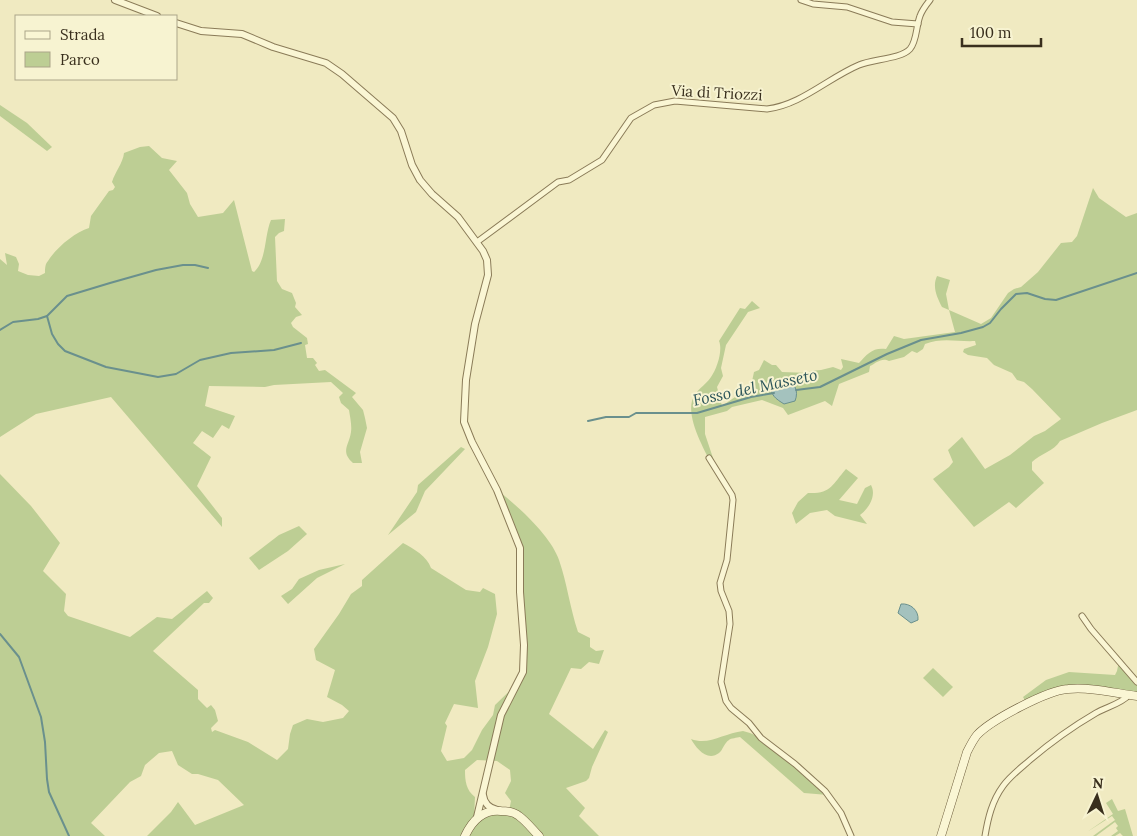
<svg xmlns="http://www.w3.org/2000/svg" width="1137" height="836" viewBox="0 0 1137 836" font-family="Lora,serif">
<rect width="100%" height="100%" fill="#f0eac1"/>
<!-- green -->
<g fill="#bdce94" fill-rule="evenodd">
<path d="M 0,105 L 27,123 L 52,147 L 47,151 L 0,116 Z"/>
<path d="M 149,146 L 162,158 L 177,161 L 169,170 L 187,193 L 190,204 L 198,217 L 223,213 L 234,200 L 252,271 L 254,272 C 267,260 264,236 271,220 L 285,219 L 284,231 L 279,233 L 275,237 L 277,281 L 282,289 L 292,293 L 296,303 L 295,307 L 302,315 L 296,317 L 291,323 L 293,327 L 307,338 L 308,344 L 305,345 L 307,358 L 313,358 L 317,363 L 315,365 L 319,371 L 325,370 L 356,393 L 352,397 L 363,410 L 365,418 L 367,428 L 360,452 L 362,463 L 353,463 C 340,451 349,446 351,432 C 352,425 350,417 349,410 L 341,403 L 339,397 L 343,393 L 331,382 L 274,385 L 265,387 L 209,386 L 205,406 L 235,416 L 229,429 L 222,425 L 213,438 L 202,431 L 193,443 L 211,457 L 197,486 L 222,518 L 222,527 L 111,397 L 36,414 L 0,437 L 0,259 L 7,265 L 5,253 L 16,257 L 19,264 L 18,271 L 28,275 L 39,276 L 45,273 C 45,269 45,264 48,261 C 56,248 75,232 89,228 L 91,216 L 109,191 L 113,190 L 115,187 L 112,182 C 115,172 123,163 124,153 L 140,147 Z"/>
<path d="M 1093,188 L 1099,198 L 1126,217 L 1137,213 L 1137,410 L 1102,423 L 1060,441 C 1054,451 1040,454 1032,462 L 1032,470 L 1044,483 L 1016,508 L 1009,502 L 974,527 L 933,479 L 949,467 L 953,462 L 948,450 L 962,437 L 985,469 L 1010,455 L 1034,436 L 1045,431 L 1061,419 L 1032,389 L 1024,382 L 1017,380 L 1012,373 L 994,365 L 987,358 L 968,355 L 963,352 L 964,349 L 976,345 L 975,341 C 958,342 942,337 925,344 L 923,349 L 917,353 L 912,351 L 904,357 L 889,361 C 882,357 876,363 870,366 L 869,372 L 839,384 L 832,406 L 825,401 L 788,415 L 783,408 L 762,400 L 732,407 L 727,411 L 705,417 L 705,434 L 714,461 L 713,467 C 705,451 687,420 692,401 C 695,390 705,386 711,377 C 717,369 723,350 719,341 L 740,308 L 745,309 L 752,301 L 760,308 L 748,312 L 726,345 L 721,368 L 723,376 L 717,387 L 722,406 L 751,386 L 754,372 L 759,370 L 764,360 L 772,365 L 776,365 L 782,372 L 809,373 L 810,371 L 821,370 L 833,367 L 841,370 L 843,367 L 841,359 L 859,363 C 867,354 873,347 886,349 L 894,336 L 904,339 L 955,332 L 949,310 L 942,307 C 937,297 932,287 937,276 L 950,280 L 946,294 L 949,310 L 981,324 L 991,318 L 1008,293 L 1014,289 L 1021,287 L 1038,272 L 1061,243 L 1072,242 L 1077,236 Z"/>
<path d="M 461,447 L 465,449 L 425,491 L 416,512 L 388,535 L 417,492 L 418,485 Z"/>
<path d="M 846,469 L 858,478 L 839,500 L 857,504 L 865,488 L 871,485 C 877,496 868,509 860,515 L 867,524 L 835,516 L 827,510 L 810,513 L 796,524 L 792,513 L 798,502 L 808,493 C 831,494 832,485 846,469 Z"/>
<path d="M 0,474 L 31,506 L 60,543 L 43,571 L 66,594 L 64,611 L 68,616 L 130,637 L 157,617 L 172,619 L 207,591 L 213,598 L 209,603 L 204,603 L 153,651 L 198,690 L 198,699 L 207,708 L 211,705 L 215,710 L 218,721 L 211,728 L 212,732 L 215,730 L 248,742 L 277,760 L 288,749 L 290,734 L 293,725 L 307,719 L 323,722 L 343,718 L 349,711 L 342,705 L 327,697 L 335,670 L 316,660 L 314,649 L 339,614 L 351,594 L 362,586 L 362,580 L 403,543 C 414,549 427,556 431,568 L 466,590 L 480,592 L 483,588 L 495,594 L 497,614 L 488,647 L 475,681 L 478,708 L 454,704 L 445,723 L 447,726 L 441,751 L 447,761 L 464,758 L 472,750 L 482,730 L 493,715 L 495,705 L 520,681 L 523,672 L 520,548 L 497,490 C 517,505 551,536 559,560 C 567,583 570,608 578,632 L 590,638 L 590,647 L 596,651 L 604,650 L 599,664 L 589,662 L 581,669 L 571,668 L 549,714 L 593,749 L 605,730 L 608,732 L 592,767 L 589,778 L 586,781 L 566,788 L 585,808 L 579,816 L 599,836 L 147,836 L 171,812 L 178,802 L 195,825 L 244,805 L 218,780 L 198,774 L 192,774 L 178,765 L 172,751 L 159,753 L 145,765 L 141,776 L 130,782 L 91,823 L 105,836 L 0,836 ZM 477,760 L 497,761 L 510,770 L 511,781 L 505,793 L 511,801 L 509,811 L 497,813 L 478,821 L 474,818 L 475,797 C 466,790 465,781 465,770 Z"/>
<path d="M 299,526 L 307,534 L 288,551 L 259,570 L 249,558 L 279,535 Z"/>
<path d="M 345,564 L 317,578 L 288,604 L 281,596 L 292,589 L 299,579 L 319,570 Z"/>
<path d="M 1119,661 L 1137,682 L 1137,696 L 1067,689 L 1027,704 L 1023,697 L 1046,680 L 1069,672 L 1115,675 L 1117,671 Z"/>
<path d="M 933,668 L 953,687 L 943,697 L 923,678 Z"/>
<path d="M 743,731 L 750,733 L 761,738 L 828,795 L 804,793 L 740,737 C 737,738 731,738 729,740 C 724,743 723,750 719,753 C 707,762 696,748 691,739 C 709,746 724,733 743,731 Z"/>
<path d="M 1112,799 L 1118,811 L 1125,809 L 1133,836 L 1123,836 L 1120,833 L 1115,836 L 1111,836 L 1118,831 L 1116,828 L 1118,826 L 1115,822 L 1096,836 L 1093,836 L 1115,820 L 1112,816 L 1087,832 L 1113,814 L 1106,803 Z"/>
</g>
<!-- water -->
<g fill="#a4c2be" stroke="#6a908d">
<path d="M 784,380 C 795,381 799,391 795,401 L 784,404 C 776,399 770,395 771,385 L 775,381 Z"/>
<path d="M 901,604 C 910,603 919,610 918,620 L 911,623 L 898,613 Z"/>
</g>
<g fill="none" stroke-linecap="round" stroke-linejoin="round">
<!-- stream -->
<g stroke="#6a908d" stroke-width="2">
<path d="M 47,316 L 52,334 L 58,344 L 65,351 L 106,367 L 158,377 L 176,374 L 200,360 L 231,353 L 274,350 L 301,343"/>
<path d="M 0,330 L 13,322 L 38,319 L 47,316 L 67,296 L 110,283 L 156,270 L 183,265 L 195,265 L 208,268"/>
<path d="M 796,390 L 820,387 L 887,354 L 921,340 L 961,333 L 983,327 L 990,323 L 1001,309 L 1016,294 L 1027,293 L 1045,299 L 1056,300 L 1137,273"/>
<path d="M 588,421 L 606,417 L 629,417 L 636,413 L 697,413 L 751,397 L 774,393"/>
<path d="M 0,634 L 19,657 L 41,717 L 45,742 L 47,779 L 49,792 L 69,836"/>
</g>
<!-- minor casing -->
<g stroke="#8a7b58" stroke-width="7">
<g id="minor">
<path d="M 801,0 L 813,4 L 847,7 L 892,22 L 918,24"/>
<path d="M 477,242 L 558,182 L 569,180 L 602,160 L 631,118 L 654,105 L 675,101 L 767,109 C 801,105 828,78 859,65 C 872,59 901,59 910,49 C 917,41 916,26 920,16 C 922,10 926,5 930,0"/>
<path d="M 709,458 L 732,495 L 733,500 L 727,560 L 720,583 L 721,591 L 729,611 L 730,624 L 721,682 L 726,701 L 731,708 L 749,723 L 761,738 L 795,764 L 825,791 L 841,813 L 851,836"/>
<path d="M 1082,616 L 1091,629 L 1137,682"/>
<path d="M 985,836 C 988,818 992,801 1003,786 C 1010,776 1021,768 1030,760 C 1051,742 1072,727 1096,713 C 1106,707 1121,704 1129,695"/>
</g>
</g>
<!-- tertiary casing -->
<g stroke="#8a7b58" stroke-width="8">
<g id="tertiary">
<path d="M 115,0 L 157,16"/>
<path d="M 176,23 L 201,31 L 242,34 L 273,47 L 326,63 L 342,74 L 393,118 L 401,131 L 412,165 L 420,180 L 432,194 L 458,217 L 483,251 L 487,260 L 488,275 L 475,324 L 466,380 L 464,422 L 472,442 L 497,490 L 520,548 L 520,592 L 524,645 L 523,672 L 501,715 L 477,817"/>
<path d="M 483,795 C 484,803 489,808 497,810"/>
</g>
</g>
<!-- secondary casing -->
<g stroke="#6c5c3b" stroke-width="9">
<g id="secondary">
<path d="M 465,836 C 472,821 483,809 501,811 C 507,811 514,812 519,816 C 527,822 533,830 539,836"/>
<path d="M 941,836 L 967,752 C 970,746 973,740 977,735 C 991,720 1048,690 1068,689 C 1092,687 1114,693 1137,696"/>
</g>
</g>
<!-- minor -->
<use href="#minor" stroke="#faf6d4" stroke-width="5"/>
<!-- tertiary -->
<use href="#tertiary" stroke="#faf6d4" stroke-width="6"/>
<!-- secondary -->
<use href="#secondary" stroke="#faf6d4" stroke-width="8"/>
</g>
<g text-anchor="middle" stroke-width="4" stroke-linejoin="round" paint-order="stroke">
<!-- street labels -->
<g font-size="15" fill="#392f1d" stroke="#f7f3d1">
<text transform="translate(717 93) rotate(3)" y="5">Via di Triozzi</text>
</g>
<!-- water labels -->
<g font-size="16" font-style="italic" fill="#2b5459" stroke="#f7f3d1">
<text transform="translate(755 387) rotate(-12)" y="6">Fosso del Masseto</text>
</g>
</g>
<!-- legend -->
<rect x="15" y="15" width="162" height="65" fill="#f7f3d1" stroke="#aba589"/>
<rect x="25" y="31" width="25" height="8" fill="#faf6d4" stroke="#aba589"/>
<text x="60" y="40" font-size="15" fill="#392f1d">Strada</text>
<rect x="25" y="52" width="25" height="15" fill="#bdce94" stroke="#aba589"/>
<text x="60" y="65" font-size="15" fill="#392f1d">Parco</text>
<!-- north arrow -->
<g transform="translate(1097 796) rotate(4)" stroke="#f7f3d1" stroke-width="4" paint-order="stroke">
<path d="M0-4L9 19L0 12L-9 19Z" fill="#392f1d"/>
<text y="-8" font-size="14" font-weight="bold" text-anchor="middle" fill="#392f1d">N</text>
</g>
<!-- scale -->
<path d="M962 38v8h79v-8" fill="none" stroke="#392f1d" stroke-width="2.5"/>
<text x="970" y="38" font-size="15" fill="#392f1d" stroke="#f7f3d1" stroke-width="4" paint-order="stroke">100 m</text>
</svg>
